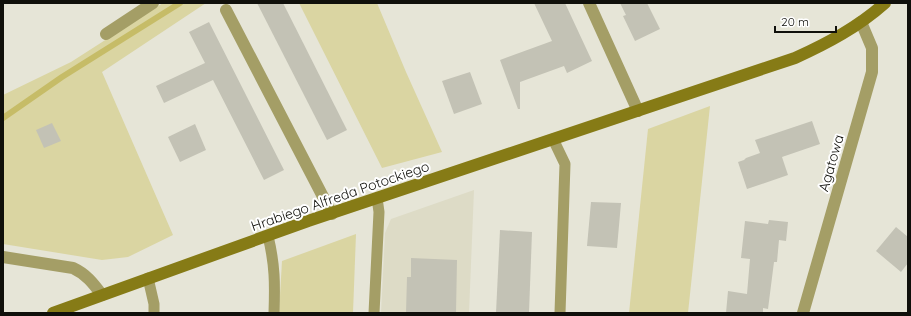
<svg xmlns="http://www.w3.org/2000/svg" width="911" height="316" viewBox="0 0 911 316" font-family="Quicksand,sans-serif">
<rect width="100%" height="100%" fill="#e6e5d7"/>
<!-- built -->
<path fill="#dddbc6" d="M 474,190 L 469,313 L 381,313 L 385,233 L 391,219 Z"/>
<!-- green -->
<g fill="#dad5a2">
<path d="M 163,3 L 206,3 L 102,72 L 173,235 L 128,257 L 102,260 L 3,244 L 3,95 L 71,62 Z"/>
<path d="M 299,3 L 377,3 L 406,72 L 442,152 L 382,168 Z"/>
<path d="M 710,106 L 688,313 L 629,313 L 648,129 Z"/>
<path d="M 356,234 L 353,313 L 279,313 L 282,261 Z"/>
</g>
<g fill="none" stroke-linecap="round" stroke-linejoin="round">
<!-- stream -->
<path stroke="#c6bc67" stroke-width="6" d="M 3,118 L 62,77 L 180,3"/>
</g>
<!-- building -->
<g fill="#c3c2b5">
<path d="M 257,3 L 283,3 L 347,130 L 327,140 Z"/>
<path d="M 534,3 L 565,3 L 592,61 L 567,73 L 564,66 L 520,82 L 520,109 L 518,109 L 500,60 L 552,41 Z"/>
<path d="M 620,3 L 647,3 L 660,29 L 635,41 L 623,16 L 626,15 Z"/>
<path d="M 209,22 L 284,170 L 264,180 L 213,80 L 164,103 L 156,86 L 205,63 L 189,32 Z"/>
<path d="M 470,72 L 482,104 L 454,114 L 442,81 Z"/>
<path d="M 812,121 L 820,144 L 782,157 L 788,175 L 747,189 L 738,162 L 744,160 L 746,158 L 760,153 L 755,140 Z"/>
<path d="M 52,123 L 61,141 L 44,148 L 36,130 Z"/>
<path d="M 195,124 L 206,150 L 180,162 L 168,137 Z"/>
<path d="M 591,202 L 621,203 L 617,248 L 587,246 Z"/>
<path d="M 769,220 L 788,222 L 786,241 L 779,240 L 777,262 L 774,262 L 768,309 L 763,308 L 763,313 L 726,313 L 728,291 L 747,294 L 750,259 L 741,258 L 745,221 L 768,224 Z"/>
<path d="M 896,227 L 908,237 L 908,263 L 901,272 L 876,251 Z"/>
<path d="M 500,230 L 532,232 L 529,313 L 496,313 Z"/>
<path d="M 411,258 L 457,260 L 456,313 L 406,313 L 407,277 L 411,277 Z"/>
</g>
<g fill="none" stroke-linecap="round" stroke-linejoin="round">
<!-- lane -->
<g stroke="#a49e66" stroke-width="11">
<path d="M 553,139 L 565,164 L 560,313"/>
<path d="M 268,236 C 275,265 275,284 274,313"/>
<path d="M 148,278 L 154,304 L 154,313"/>
<path d="M 374,313 L 379,212 L 377,198"/>
</g>
<!-- street -->
<g stroke="#a49e66" stroke-width="12">
<path d="M 589,3 L 638,111"/>
<path d="M 226,10 L 332,214"/>
<path d="M 106,34 L 153,3"/>
<path d="M 3,257 L 73,268 C 86,274 93,283 102,295"/>
<path d="M 803,313 L 872,72 L 872,48 L 861,22"/>
</g>
<!-- secondary -->
<path stroke="#867b16" stroke-width="12" d="M 53,313 L 308,221 L 795,58 C 828,43 858,27 885,3"/>
</g>
<g text-anchor="middle" stroke-width="4" stroke-linejoin="round" paint-order="stroke">
<!-- street labels -->
<g font-size="14" fill="#10100b" stroke="#fff">
<text transform="translate(831 163) rotate(-74)" y="5">Agatowa</text>
<text transform="translate(340 196) rotate(-19)" y="5">Hrabiego Alfreda Potockiego</text>
</g>
</g>
<!-- border -->
<rect width="911" height="316" fill="none" stroke="#10100b" stroke-width="8"/>
<!-- scale -->
<path d="M775 26v6h61v-6" fill="none" stroke="#10100b" stroke-width="2"/>
<text x="781" y="26" font-size="12" fill="#10100b" stroke="#ffffff" stroke-width="3" paint-order="stroke">20 m</text>
</svg>
